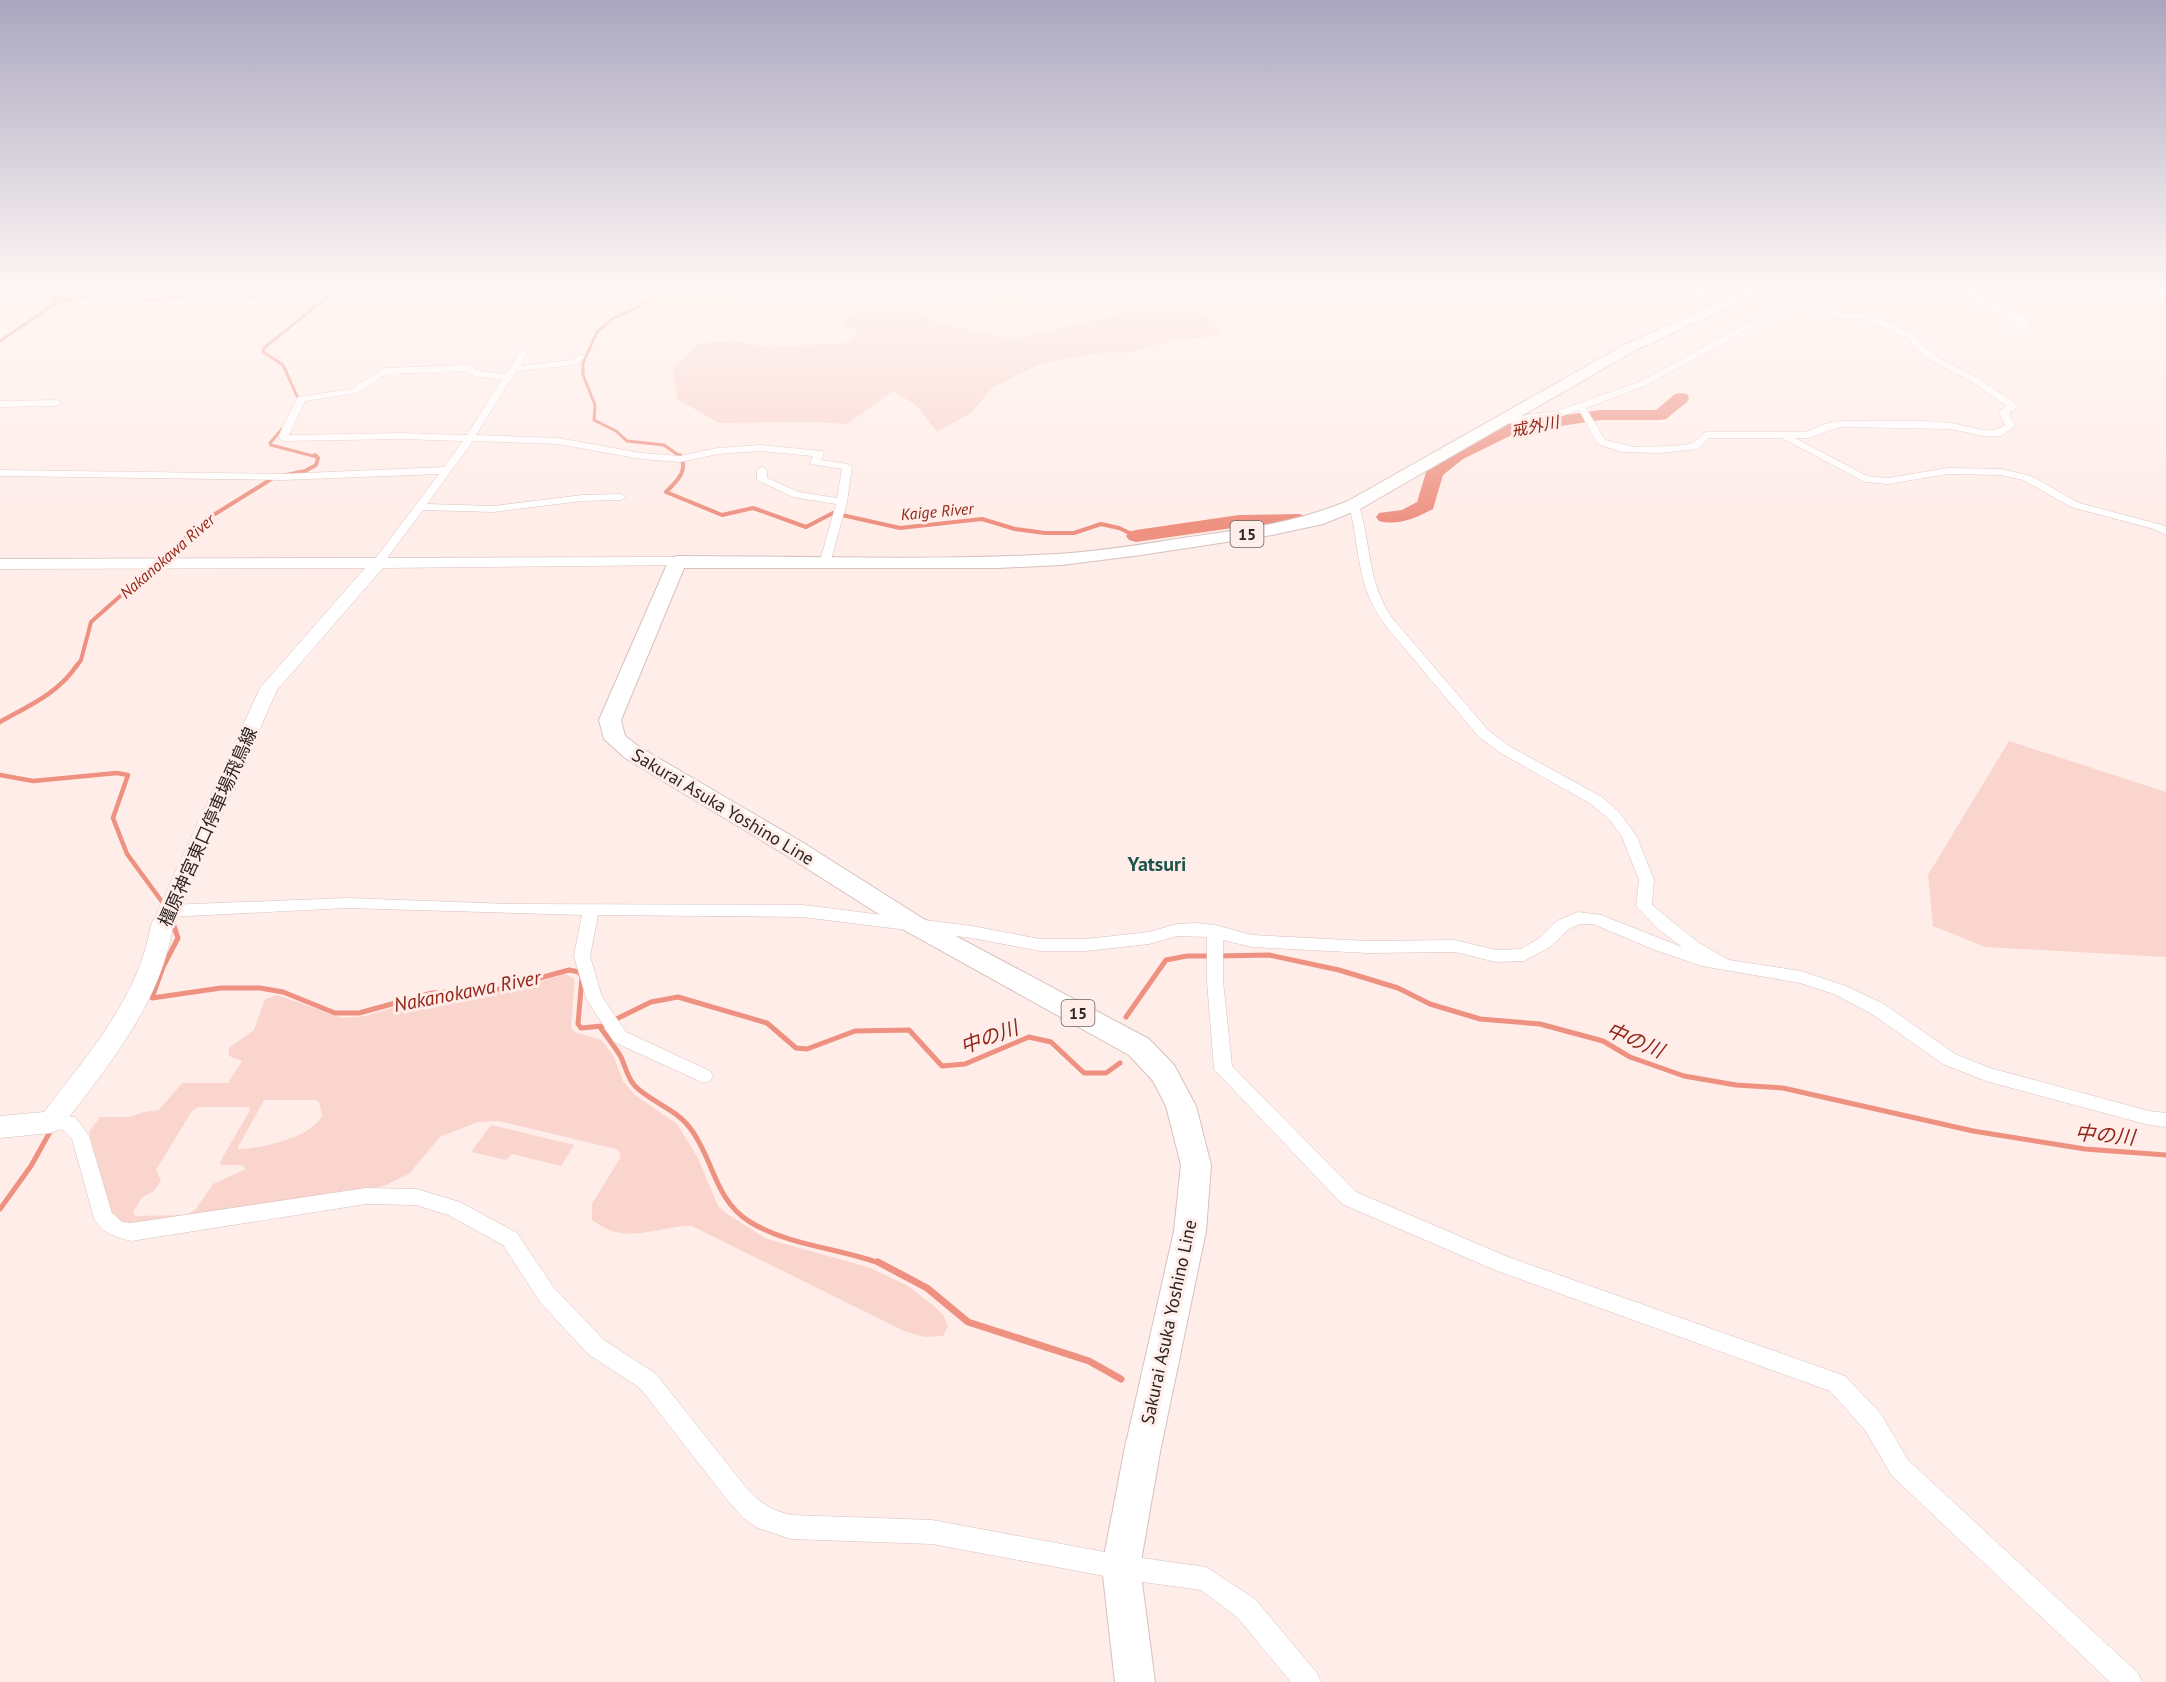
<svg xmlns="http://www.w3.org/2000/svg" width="2166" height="1682" viewBox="0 0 2166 1682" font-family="'PT Sans','Noto Sans JP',sans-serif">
<rect width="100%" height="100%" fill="#ffede9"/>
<!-- green -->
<g fill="#fad5cd" fill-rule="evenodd">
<path d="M 666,289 L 801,289 L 801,293 L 759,293 L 737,298 L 739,316 L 723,316 L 644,303 Z"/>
<path d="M 967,289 L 1036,289 L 1041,292 L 1022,311 L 989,303 Z"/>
<path d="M 1170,296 L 1179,296 L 1191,310 L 1212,317 L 1224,335 L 1170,341 L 1130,352 L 1097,353 L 1038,365 L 993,387 L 972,412 L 937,432 L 916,405 L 893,391 L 847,424 L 813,422 L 719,423 L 677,399 L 673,368 L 699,344 L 732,341 L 768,347 L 846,343 L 859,332 L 840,324 L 865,306 L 901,304 L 938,323 L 1015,339 L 1131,311 L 1138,307 Z"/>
<path d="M 2009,741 L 2166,792 L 2166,957 L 1985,947 L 1933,926 L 1928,875 Z"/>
<path d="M 565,974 L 575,979 L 571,1028 L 575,1032 L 601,1040 L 613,1055 L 623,1081 L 635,1095 L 677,1124 L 698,1158 L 718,1206 L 727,1214 L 767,1239 L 871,1268 L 908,1286 L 934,1306 L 943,1315 L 948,1326 L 943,1336 L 924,1337 L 904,1331 L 692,1226 C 653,1226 627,1247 592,1220 L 592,1204 L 620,1158 L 620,1152 L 616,1149 L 499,1121 L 478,1122 L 440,1137 L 409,1174 L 384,1186 L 148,1225 C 140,1224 127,1225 120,1221 C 104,1212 93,1151 89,1132 L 100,1117 L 130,1117 L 144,1112 L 159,1110 L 182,1083 L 228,1083 L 242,1061 L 229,1056 L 229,1048 L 254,1030 L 265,999 L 277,995 L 343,1018 L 365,1016 L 418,1000 L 511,990 ZM 264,1100 L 316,1100 L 319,1102 L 322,1116 C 311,1138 259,1149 237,1149 ZM 198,1107 L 249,1107 L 250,1110 L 220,1162 L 221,1165 L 242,1165 L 246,1169 L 213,1184 L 195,1210 L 186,1215 L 135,1216 L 133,1212 L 142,1197 L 154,1191 L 161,1181 L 156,1170 L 192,1111 Z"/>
<path d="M 491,1125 L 574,1145 L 561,1166 L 512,1154 L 506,1160 L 471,1152 Z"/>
</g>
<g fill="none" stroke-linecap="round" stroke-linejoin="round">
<!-- stream-far4 -->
<g stroke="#ee9181" stroke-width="3">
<path d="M 664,289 L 638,307 L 612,319 L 597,332 L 583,363 L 583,375 L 595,405 L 594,420 L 616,431 L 627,441 L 664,445 L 681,457"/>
<path d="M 0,341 L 59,301 L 115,293 L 128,294 L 143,300 L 206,295 L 248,297 L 332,293 L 264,348 L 263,352 L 283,365 L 297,396"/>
<path d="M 282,429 L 270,443 L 271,445 L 317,457"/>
</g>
<!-- stream-far3 -->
<g stroke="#ee9181" stroke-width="4">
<path d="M 680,455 C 689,471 677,481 666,492 L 722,515 L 753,508 L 806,527 L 833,513 L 900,528 L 982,519 L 1015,529 L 1045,533 L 1074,533 L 1101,524 L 1119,528 L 1136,536"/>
<path d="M 76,667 L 81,660 L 91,622 L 207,519 L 273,478 L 305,471 L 316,465 L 318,458 L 315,455"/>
</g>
<!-- stream-far2 -->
<g stroke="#ee9181" stroke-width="4.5">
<path d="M 0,722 C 28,706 59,693 77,665"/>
<path d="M 0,775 L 33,781 L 117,773 L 128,775 L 113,818 L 127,854 L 163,903"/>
<path d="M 172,920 L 176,931"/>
</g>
<!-- stream-far1 -->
<g stroke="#ee9181" stroke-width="5">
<path d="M 175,930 L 178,938 L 163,967 L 152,998 L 221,988 L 260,988 L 283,992 L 335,1013 L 359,1013 L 432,993 L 499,989 L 569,970 L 579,972 L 582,977 L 578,1024 L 581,1028 L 602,1026 L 651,1002 L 678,997 L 767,1023 L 796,1048 L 807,1049 L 855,1031 L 909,1030 L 942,1066 L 965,1064 L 1029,1037 L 1051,1042 L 1084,1073 L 1106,1073 L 1120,1063"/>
<path d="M 1219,956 L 1269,955 L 1339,970 L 1398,988 L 1430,1004 L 1480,1019 L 1540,1024 L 1603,1041 L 1630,1057 L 1684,1076 L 1736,1085 L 1783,1088 L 1973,1131 L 2085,1149 L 2166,1155"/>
<path d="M 1126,1017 L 1166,960 L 1187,956 L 1211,956"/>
<path d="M 600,1027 C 607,1037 615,1047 621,1057 C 625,1066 628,1079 635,1086 C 651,1102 676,1109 690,1128 C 714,1159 714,1200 750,1222 C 790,1246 839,1248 882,1264"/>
<path d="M 0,1209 L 31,1166 L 51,1130"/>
</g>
<!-- stream -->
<path stroke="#ee9181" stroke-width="7" d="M 878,1262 L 927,1288 L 968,1322 L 1089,1361 L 1121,1379"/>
<!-- river -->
<g fill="#ee9181" fill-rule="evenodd">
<path d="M 63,289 L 83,289 L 65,299 L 64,304 C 57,306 51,304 47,298 Z"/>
<path d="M 1681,393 L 1687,394 L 1689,398 L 1687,402 L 1666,419 L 1660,420 L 1600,420 L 1516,433 L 1463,459 L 1443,475 L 1433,509 C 1416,518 1398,526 1379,521 L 1376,517 L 1379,513 L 1402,510 L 1417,502 L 1427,469 L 1451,451 L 1506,424 L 1600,410 L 1656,410 L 1675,394 Z"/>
<path d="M 1299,514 L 1306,516 L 1309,520 L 1306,524 L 1239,527 L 1136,542 L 1129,540 L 1126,536 L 1129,532 L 1136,530 L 1239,515 Z"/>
</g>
<!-- minor casing -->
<g stroke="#d7c1bd" stroke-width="1">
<g id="minor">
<path d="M 1970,289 L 1978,289 L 1975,294 L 1977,295 L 2023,316 L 2031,323 L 2017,331 L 2011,331 L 2011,327 L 2021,323 L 1971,299 L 1967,294 Z"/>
<path d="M 1786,300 L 1837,312 L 1871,315 L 1914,334 L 1921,344 L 1939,358 L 1978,378 L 2019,406 L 2009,413 L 2015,426 L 2001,436 L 1984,436 L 1951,429 L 1840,427 L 1808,438 L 1795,438 L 1867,476 L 1888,478 L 1948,468 L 2001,469 L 2031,476 L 2079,503 L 2162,525 L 2166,527 L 2166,535 L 2154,529 L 2071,507 L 2023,480 L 2001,475 L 1948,474 L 1888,484 L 1865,482 L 1782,438 L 1709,438 L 1698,449 L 1660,453 L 1622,452 L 1597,444 L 1579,410 L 1559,417 L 1497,425 L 1492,422 L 1497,419 L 1557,411 L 1639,382 L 1784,304 ZM 1791,306 L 1837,318 L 1866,319 L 1908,338 L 1915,348 L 1933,362 L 1972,382 L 2007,406 L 1999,412 L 2005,425 C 1990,437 1968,425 1951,423 C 1915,419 1876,422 1840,421 L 1825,424 L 1806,432 L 1706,432 L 1691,444 L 1672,446 L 1634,447 L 1605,440 L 1586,408 L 1645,386 Z"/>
<path d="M 524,349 L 528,352 L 520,366 L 572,360 L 581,354 L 585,357 L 575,365 L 516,371 L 476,435 L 558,438 L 641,453 L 680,456 L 718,448 L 760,445 L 823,451 L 824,453 L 821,460 L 847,464 L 852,467 L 847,502 L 830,563 L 822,563 L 820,561 L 836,504 L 793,497 L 757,480 L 757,470 L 762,467 L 767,470 L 767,478 L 799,492 L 837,498 L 842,469 L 811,464 L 810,462 L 813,456 L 760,451 L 718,454 L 680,462 L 641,459 L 558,444 L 473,441 L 427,504 L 493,506 L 582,495 L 621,494 L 626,497 L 621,500 L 582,501 L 493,512 L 423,510 L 382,565 L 378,566 L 372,563 L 439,474 L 283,480 L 0,476 L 0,470 L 283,474 L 444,467 L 463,441 L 401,439 L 285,441 L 281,440 L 279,435 L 298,397 L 351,389 L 384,368 L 468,365 L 479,371 L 506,374 L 521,350 ZM 466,371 L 477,377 L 502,379 L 467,435 L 401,433 L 289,435 L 305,401 L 357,393 L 386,374 Z"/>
<path d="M 0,401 L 57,400 L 62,403 L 57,406 L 0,407 Z"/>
<path d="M 1354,502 L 1359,505 C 1371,545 1368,585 1393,619 L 1488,730 L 1509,746 L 1602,797 L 1620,813 L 1637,837 L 1654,880 L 1652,905 L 1699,943 L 1729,960 L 1801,971 L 1846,986 L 1884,1004 L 1955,1054 L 1990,1068 L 2149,1111 L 2166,1113 L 2166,1127 L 2149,1125 L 1986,1081 L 1943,1064 L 1872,1014 L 1834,994 L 1800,983 L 1702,966 L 1655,950 L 1593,924 L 1580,924 L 1569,929 L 1550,947 L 1524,961 L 1496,962 L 1455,952 L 1368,953 L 1252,947 L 1223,940 L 1223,981 L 1232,1066 L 1356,1192 L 1508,1257 L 1845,1376 L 1881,1414 L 1908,1460 L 2138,1673 L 2142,1682 L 2110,1682 L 1892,1476 L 1865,1430 L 1830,1391 L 1495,1270 L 1342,1204 L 1214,1069 L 1207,981 L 1207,937 L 1177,936 L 1149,944 L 1086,951 L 1040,951 L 972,938 L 803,917 L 598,915 L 590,956 L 602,997 L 626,1032 L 710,1071 L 713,1076 L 710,1081 L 704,1083 L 614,1042 L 586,998 L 574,956 L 582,915 L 347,908 L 168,917 L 162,915 L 160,911 L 162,907 L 168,905 L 347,898 L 511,904 L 803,905 L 972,926 L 1040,939 L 1086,939 L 1149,932 L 1177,924 L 1197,923 L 1215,925 L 1252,935 L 1368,941 L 1455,940 L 1496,950 L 1521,949 L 1538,939 L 1557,921 L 1578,912 L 1601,915 L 1682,947 L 1657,928 L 1636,906 L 1639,880 L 1622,837 L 1610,820 L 1591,804 L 1499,752 L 1478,736 L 1385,625 C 1355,583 1361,551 1349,505 Z"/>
<path d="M 51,1114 L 75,1117 L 89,1136 L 112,1213 L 122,1222 L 131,1223 L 366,1188 L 416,1189 L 460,1202 L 517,1233 L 554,1288 L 604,1340 L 656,1374 L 744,1485 C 760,1503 768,1509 791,1515 L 932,1520 L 1121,1555 L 1206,1567 L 1255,1599 L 1317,1673 L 1321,1682 L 1291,1682 L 1237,1617 L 1201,1590 L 1121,1579 L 932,1544 L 791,1539 L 758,1528 L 743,1518 L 728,1501 L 640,1388 L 588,1354 L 540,1302 L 503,1245 L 448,1215 L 416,1205 L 366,1204 L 131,1241 C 116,1237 101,1233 94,1218 L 72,1139 L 63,1130 L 44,1127 L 42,1122 L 44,1117 Z"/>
</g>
</g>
<!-- tertiary casing -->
<g stroke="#d7c1bd" stroke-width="2">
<path id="tertiary" d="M 1673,289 L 1691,289 L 1736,302 L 1731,305 Z"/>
</g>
<!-- secondary casing -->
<g stroke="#d7c1bd" stroke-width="1">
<path id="secondary" d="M 677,557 L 683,559 L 685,562 L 683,565 L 383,568 L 277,690 L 173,925 C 161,1004 107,1067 60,1129 L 51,1133 L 0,1138 L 0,1116 L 44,1112 C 88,1054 138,999 151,925 L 260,688 L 365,568 L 0,569 L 0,559 Z"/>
</g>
<!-- primary casing -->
<g stroke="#d7c1bd" stroke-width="2">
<path id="primary" d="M 1750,289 L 1767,289 L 1636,350 L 1360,509 L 1323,524 L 1272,535 L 1141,555 L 1061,565 L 998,568 L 684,568 L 621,720 L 625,736 L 641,748 L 802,842 L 922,918 L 1149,1039 L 1174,1065 L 1196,1106 L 1211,1165 L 1206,1231 L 1160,1452 L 1140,1567 L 1155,1682 L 1115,1682 L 1102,1567 L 1124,1452 L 1174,1231 L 1181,1165 L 1166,1106 L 1153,1081 L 1129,1055 L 904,930 L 784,854 L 625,758 L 604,739 L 599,720 L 668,562 L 670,558 L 677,556 C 804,556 932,561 1058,554 C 1102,551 1146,544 1189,537 C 1246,529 1294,523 1348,501 L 1626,344 Z"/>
</g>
<!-- minor -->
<use href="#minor" fill="#fff" fill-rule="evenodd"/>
<!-- tertiary -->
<use href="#tertiary" fill="#fff" fill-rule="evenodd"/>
<!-- secondary -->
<use href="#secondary" fill="#fff" fill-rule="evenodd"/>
<!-- primary -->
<use href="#primary" fill="#fff" fill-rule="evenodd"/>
</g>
<!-- sky -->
<linearGradient id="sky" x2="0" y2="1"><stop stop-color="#aaa6bf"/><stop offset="0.55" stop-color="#fff7f5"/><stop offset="1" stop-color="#fff7f5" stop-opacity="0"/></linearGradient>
<rect width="2166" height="525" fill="url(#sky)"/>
<g text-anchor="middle" stroke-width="6" stroke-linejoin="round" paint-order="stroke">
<!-- far-water labels -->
<g font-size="16" font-style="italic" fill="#912518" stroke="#ffede9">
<text transform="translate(1535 426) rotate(-11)" y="6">戒外川</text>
<text transform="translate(937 511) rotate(-5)" y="6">Kaige River</text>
<text transform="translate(167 556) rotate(-41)" y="6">Nakanokawa River</text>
</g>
<!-- shield labels -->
<g fill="#ffede9" stroke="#6c615e" stroke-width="1.5">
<rect x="1230.5" y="521" width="33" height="26" rx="4.5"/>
<rect x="1061.5" y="1000" width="33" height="26" rx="4.5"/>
</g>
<g font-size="16" font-weight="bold" fill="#2d2523">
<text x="1247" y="540">15</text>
<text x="1078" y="1019">15</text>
</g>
<!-- street labels -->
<g font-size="18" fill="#2d2523" stroke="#ffede9">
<text transform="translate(723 807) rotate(31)" y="6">Sakurai Asuka Yoshino Line</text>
<text transform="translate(208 827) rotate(-66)" y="6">橿原神宮東口停車場飛鳥線</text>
<text transform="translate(1169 1322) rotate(-78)" y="6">Sakurai Asuka Yoshino Line</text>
</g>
<!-- neighbourhood labels -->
<g font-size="20" font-weight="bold" fill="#1c534a" stroke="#ffede9">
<text x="1157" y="871">Yatsuri</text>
</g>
<!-- water labels -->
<g font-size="20" font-style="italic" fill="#912518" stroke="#ffede9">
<text transform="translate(467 991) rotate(-11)" y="7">Nakanokawa River</text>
<text transform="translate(989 1037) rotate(-20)" y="7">中の川</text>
<text transform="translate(1635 1040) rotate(23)" y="7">中の川</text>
<text transform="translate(2105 1135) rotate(5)" y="7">中の川</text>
</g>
</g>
</svg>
